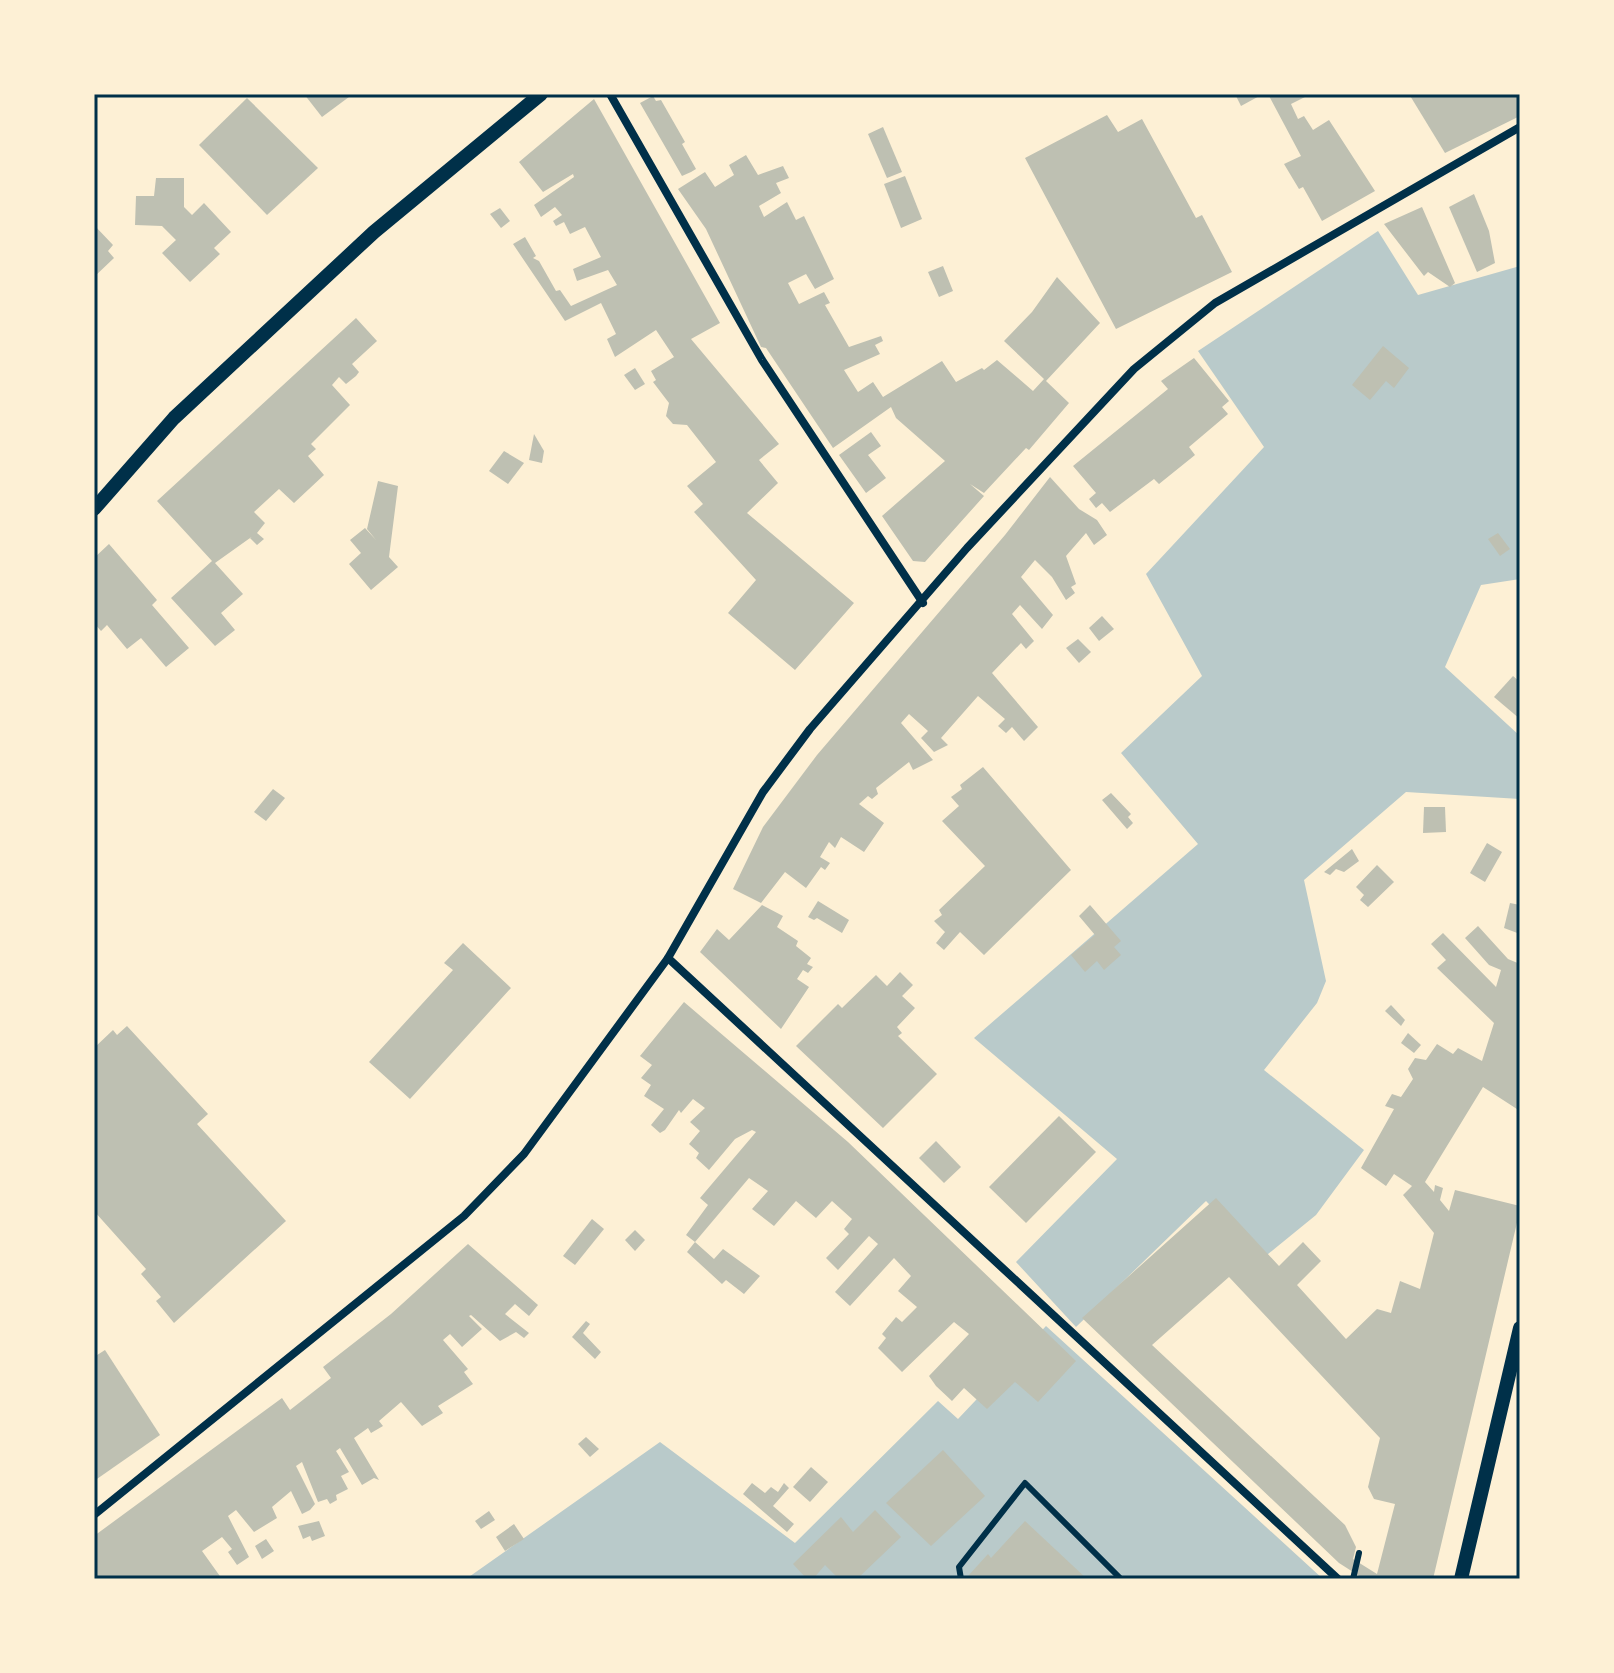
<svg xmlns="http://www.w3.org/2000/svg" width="1614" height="1673" viewBox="0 0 1614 1673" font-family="Ubuntu,sans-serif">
<rect width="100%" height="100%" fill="#fdf0d5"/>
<!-- green -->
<g fill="#b9caca">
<path d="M 1378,231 L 1418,295 L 1520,266 L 1520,579 L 1481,585 L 1445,667 L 1520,736 L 1520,799 L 1406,792 L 1304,880 L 1326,981 L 1317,1003 L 1264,1070 L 1364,1150 L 1316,1215 L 1262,1259 L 1206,1201 L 1076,1327 L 1016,1262 L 1117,1159 L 974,1038 L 1198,844 L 1121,753 L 1202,676 L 1146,574 L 1264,447 L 1198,351 Z"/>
<path d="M 1046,1326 L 1323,1579 L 466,1579 L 660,1442 L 795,1543 L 938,1401 L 958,1419 Z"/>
</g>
<!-- building -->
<g fill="#bec0b2" fill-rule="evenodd">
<path d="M 304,94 L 353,94 L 322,117 Z"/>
<path d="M 1235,94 L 1263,94 L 1241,106 Z"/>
<path d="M 1268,94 L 1303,94 L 1305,97 L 1291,104 L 1298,119 L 1304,116 L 1313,130 L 1329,120 L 1375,191 L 1322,221 L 1303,187 L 1299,189 L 1284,164 L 1301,156 Z"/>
<path d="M 1409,94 L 1520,94 L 1520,116 L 1445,153 Z"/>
<path d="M 653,96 L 656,101 L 661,100 L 685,142 L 682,144 L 696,169 L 691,172 L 682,176 L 640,103 Z"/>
<path d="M 247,98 L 318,168 L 267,215 L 199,145 Z"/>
<path d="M 594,99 L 720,323 L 691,339 L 779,444 L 759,460 L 778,483 L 747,513 L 854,603 L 795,670 L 728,613 L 756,580 L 694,512 L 703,504 L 687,486 L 716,462 L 687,425 L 673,424 L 666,416 L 669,403 L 653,382 L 656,380 L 651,371 L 674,357 L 656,330 L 615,357 L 607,339 L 616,334 L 601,303 L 565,321 L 513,244 L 525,237 L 536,256 L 533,258 L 539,261 L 556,291 L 560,290 L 571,306 L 617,285 L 608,270 L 577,281 L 573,269 L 601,257 L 585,227 L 570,234 L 564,222 L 556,226 L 553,221 L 562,215 L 555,207 L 541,217 L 534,205 L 574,177 L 573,174 L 543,192 L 519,162 Z"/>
<path d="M 1107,115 L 1118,132 L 1142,119 L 1196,218 L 1202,215 L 1232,272 L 1116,329 L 1025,158 Z"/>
<path d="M 883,127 L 902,172 L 887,178 L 868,134 Z"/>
<path d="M 746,155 L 758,175 L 783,166 L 789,178 L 776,183 L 781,193 L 759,206 L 764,217 L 787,202 L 796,220 L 804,216 L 834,279 L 815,289 L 806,274 L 788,283 L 799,304 L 824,292 L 830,303 L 825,305 L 849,347 L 881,336 L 883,341 L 875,345 L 880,354 L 844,370 L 858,392 L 873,382 L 883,397 L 942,361 L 956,382 L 982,368 L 984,370 L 997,360 L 1033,391 L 1044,379 L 1004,341 L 1032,312 L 1057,277 L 1100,323 L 1046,381 L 1069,403 L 1029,450 L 1026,448 L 984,493 L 970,484 L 984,496 L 925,562 L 913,561 L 882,516 L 945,461 L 896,418 L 891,407 L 833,448 L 766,348 L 761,347 L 706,229 L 678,189 L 705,172 L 715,187 L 734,175 L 729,165 Z"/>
<path d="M 905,176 L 922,219 L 901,228 L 884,184 Z"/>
<path d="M 156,178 L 184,178 L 184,207 L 192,215 L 204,203 L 231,232 L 214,248 L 220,254 L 190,282 L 162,253 L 176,240 L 162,226 L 135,225 L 136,196 L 154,196 Z"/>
<path d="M 1474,194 L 1489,231 L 1495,263 L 1477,272 L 1449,207 Z"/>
<path d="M 1422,207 L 1455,283 L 1450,287 L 1428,272 L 1424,276 L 1384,224 Z"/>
<path d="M 500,208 L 510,221 L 501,228 L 490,214 Z"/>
<path d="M 94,225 L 113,245 L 108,251 L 114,258 L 94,277 Z"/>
<path d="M 943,266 L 953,291 L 939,297 L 928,272 Z"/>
<path d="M 356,318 L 377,341 L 352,364 L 359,372 L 356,376 L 346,384 L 339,377 L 332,385 L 350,405 L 311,444 L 316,449 L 308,456 L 324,475 L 294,503 L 279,489 L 254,512 L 265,523 L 257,533 L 264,539 L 257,545 L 250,538 L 257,533 L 215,563 L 243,594 L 221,613 L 235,630 L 215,646 L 171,598 L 212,561 L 157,501 Z"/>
<path d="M 1383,346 L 1409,368 L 1394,388 L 1386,381 L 1370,400 L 1352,385 Z"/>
<path d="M 1194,358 L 1229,401 L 1222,407 L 1228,414 L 1189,447 L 1195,455 L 1159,484 L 1154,479 L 1110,512 L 1102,503 L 1096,508 L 1089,499 L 1096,493 L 1073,466 L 1168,389 L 1161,381 Z"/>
<path d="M 635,368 L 645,384 L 635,390 L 624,375 Z"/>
<path d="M 871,432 L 881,446 L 868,455 L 886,478 L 866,493 L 839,455 Z"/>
<path d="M 534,434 L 544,451 L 542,463 L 529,460 Z"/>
<path d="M 504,451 L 524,463 L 508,484 L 489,471 Z"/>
<path d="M 1050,477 L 1079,509 L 1097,520 L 1107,535 L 1094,545 L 1086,533 L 1066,556 L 1076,584 L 1071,587 L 1075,593 L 1066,600 L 1052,577 L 1035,560 L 1021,577 L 1053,615 L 1042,629 L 1020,605 L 1012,614 L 1034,641 L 1026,649 L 1021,643 L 992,673 L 1038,727 L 1024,741 L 1012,727 L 1006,733 L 998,726 L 1005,719 L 978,696 L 941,738 L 948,745 L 934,752 L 921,738 L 928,731 L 909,714 L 901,723 L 933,760 L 913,770 L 909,762 L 876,788 L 878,794 L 872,799 L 868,796 L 859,804 L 884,823 L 864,852 L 841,837 L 835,848 L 829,842 L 820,857 L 830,863 L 825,870 L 821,867 L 806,888 L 785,872 L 761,903 L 733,889 L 763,827 L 817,755 L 1005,535 Z"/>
<path d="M 378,481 L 398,486 L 389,557 L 398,567 L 371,590 L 349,564 L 361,553 L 350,540 L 365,528 L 376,540 L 367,529 Z"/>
<path d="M 1498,533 L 1510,549 L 1500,556 L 1488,539 Z"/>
<path d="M 109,544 L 157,600 L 152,605 L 189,648 L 166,667 L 141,638 L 127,649 L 107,625 L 101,631 L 94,623 L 94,558 Z"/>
<path d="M 1102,616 L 1114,629 L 1099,641 L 1089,628 Z"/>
<path d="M 1078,639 L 1091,652 L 1079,663 L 1066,648 Z"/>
<path d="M 1513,676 L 1520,682 L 1520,719 L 1494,697 Z"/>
<path d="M 983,767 L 1071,870 L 984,955 L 960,932 L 944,950 L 936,943 L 945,932 L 934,921 L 942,915 L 939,910 L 985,866 L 942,821 L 959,806 L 951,797 L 962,789 L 960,785 Z"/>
<path d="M 273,789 L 285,798 L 266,821 L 254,812 Z"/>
<path d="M 1111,793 L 1131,814 L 1128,817 L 1133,823 L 1127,829 L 1102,800 Z"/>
<path d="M 1424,807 L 1445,807 L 1446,832 L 1423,833 Z"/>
<path d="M 1487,843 L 1502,852 L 1485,882 L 1470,873 Z"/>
<path d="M 1352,849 L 1359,861 L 1344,872 L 1336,869 L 1330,875 L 1324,872 Z"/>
<path d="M 1377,865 L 1394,882 L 1368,907 L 1360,900 L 1364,895 L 1356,887 Z"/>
<path d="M 818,901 L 849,920 L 842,933 L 817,918 L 814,920 L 808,917 Z"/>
<path d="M 1510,903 L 1520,905 L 1520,934 L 1504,928 Z"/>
<path d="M 762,905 L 783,916 L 777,927 L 798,941 L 796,946 L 811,958 L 807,964 L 813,967 L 808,973 L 803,970 L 797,979 L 809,987 L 781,1029 L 700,952 L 717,929 L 729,940 Z"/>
<path d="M 1090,905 L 1121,941 L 1114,947 L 1121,955 L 1104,970 L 1097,961 L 1085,972 L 1071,955 L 1095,935 L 1079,916 Z"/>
<path d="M 1478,926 L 1508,959 L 1520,964 L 1520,1111 L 1483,1087 L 1425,1182 L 1434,1192 L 1435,1185 L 1443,1188 L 1440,1200 L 1449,1211 L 1455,1190 L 1520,1206 L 1520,1210 L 1433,1579 L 1364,1579 L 1339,1563 L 1082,1318 L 1216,1198 L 1279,1266 L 1303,1242 L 1321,1261 L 1297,1285 L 1346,1339 L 1377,1309 L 1391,1313 L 1400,1281 L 1420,1289 L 1434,1233 L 1403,1195 L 1412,1186 L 1394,1174 L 1386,1186 L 1361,1168 L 1394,1109 L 1385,1106 L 1392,1094 L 1401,1097 L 1413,1079 L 1408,1069 L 1415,1058 L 1426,1060 L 1437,1044 L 1453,1054 L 1458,1048 L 1482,1061 L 1494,1023 L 1437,968 L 1446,960 L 1431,944 L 1443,933 L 1496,987 L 1501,970 L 1489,965 L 1465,938 ZM 1229,1277 L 1380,1438 L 1368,1487 L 1374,1499 L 1395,1504 L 1377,1574 L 1353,1559 L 1356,1547 L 1345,1525 L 1152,1345 Z"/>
<path d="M 463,943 L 511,988 L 410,1099 L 369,1062 L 453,970 L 444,963 Z"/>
<path d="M 900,972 L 913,985 L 902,996 L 915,1008 L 897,1027 L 902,1033 L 898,1036 L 937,1074 L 883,1128 L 796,1046 L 838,1004 L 842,1008 L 876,975 L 887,986 Z"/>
<path d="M 684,1002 L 848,1142 L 1076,1361 L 1038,1402 L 1015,1382 L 987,1409 L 964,1388 L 952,1401 L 936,1386 L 929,1376 L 969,1334 L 954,1322 L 902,1372 L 878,1348 L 886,1338 L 882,1334 L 896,1317 L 902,1322 L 917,1307 L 898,1291 L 911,1276 L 894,1258 L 850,1306 L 835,1292 L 878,1244 L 869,1236 L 838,1270 L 826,1258 L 849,1234 L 844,1229 L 852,1219 L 832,1201 L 816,1218 L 796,1201 L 774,1226 L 752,1209 L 768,1191 L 749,1178 L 695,1242 L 686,1235 L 708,1205 L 700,1198 L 756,1132 L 752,1130 L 735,1139 L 709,1170 L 696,1158 L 699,1153 L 689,1144 L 700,1131 L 690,1122 L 705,1108 L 693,1099 L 681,1113 L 679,1110 L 665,1130 L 660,1133 L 651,1125 L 664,1109 L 644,1096 L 651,1085 L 641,1078 L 652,1065 L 640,1056 Z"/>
<path d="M 1391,1005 L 1405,1020 L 1401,1026 L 1385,1011 Z"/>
<path d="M 127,1026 L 208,1114 L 197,1124 L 286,1221 L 174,1323 L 156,1301 L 161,1297 L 141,1274 L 146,1269 L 94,1211 L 94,1048 L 113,1030 L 117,1035 Z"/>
<path d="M 1408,1033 L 1421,1045 L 1414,1053 L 1401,1043 Z"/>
<path d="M 1059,1116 L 1096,1152 L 1026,1223 L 989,1187 Z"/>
<path d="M 936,1141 L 961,1167 L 944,1183 L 919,1158 Z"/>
<path d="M 592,1219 L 604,1229 L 575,1265 L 563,1256 Z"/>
<path d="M 635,1230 L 645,1240 L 635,1251 L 625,1240 Z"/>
<path d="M 695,1242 L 714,1259 L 723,1249 L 760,1276 L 744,1294 L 726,1280 L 722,1284 L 687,1252 Z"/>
<path d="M 468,1244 L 538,1305 L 529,1316 L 515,1304 L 505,1314 L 529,1333 L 524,1338 L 516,1332 L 500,1341 L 471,1315 L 469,1316 L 482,1329 L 462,1347 L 450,1334 L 443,1340 L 468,1369 L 464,1372 L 473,1384 L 438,1406 L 443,1413 L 422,1426 L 401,1402 L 379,1421 L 383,1426 L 371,1433 L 368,1428 L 354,1438 L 379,1480 L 374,1478 L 362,1485 L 340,1448 L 336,1451 L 349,1472 L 341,1476 L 348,1489 L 336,1495 L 337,1500 L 330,1504 L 327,1499 L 318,1502 L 302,1462 L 296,1466 L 315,1504 L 310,1510 L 302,1514 L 291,1491 L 272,1507 L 277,1518 L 254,1532 L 236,1510 L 228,1516 L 249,1557 L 237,1565 L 228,1552 L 232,1549 L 222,1537 L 202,1551 L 222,1579 L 94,1579 L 94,1536 L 282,1398 L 290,1410 L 331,1378 L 323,1367 L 391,1314 Z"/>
<path d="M 586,1321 L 590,1324 L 583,1333 L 601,1352 L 595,1359 L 572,1337 Z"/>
<path d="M 105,1350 L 160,1435 L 94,1481 L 94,1357 Z"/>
<path d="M 586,1437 L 599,1449 L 590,1457 L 578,1444 Z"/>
<path d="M 943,1450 L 985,1496 L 931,1546 L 886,1503 Z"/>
<path d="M 811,1467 L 828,1482 L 810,1502 L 793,1487 Z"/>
<path d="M 752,1483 L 765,1493 L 771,1487 L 778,1492 L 784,1483 L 789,1488 L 773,1506 L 794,1524 L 787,1532 L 743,1494 Z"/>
<path d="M 875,1510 L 901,1537 L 857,1579 L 839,1579 L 825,1565 L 813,1579 L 807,1579 L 793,1564 L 841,1517 L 853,1532 Z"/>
<path d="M 489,1511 L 495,1520 L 481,1529 L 475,1521 Z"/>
<path d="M 319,1521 L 325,1536 L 312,1541 L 310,1536 L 303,1539 L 298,1526 Z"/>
<path d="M 1025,1521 L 1087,1579 L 970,1578 L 968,1576 L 988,1554 L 991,1558 Z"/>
<path d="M 514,1524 L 524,1539 L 505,1551 L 496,1537 Z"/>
<path d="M 266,1539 L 274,1551 L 262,1559 L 255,1546 Z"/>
</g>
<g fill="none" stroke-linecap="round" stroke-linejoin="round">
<!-- service -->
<g stroke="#003049" stroke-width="6">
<path d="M 961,1579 L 959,1567 L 1025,1483 L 1121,1579"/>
<path d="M 1353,1579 L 1359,1553"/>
</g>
<!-- minor -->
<g stroke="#003049" stroke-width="8">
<path d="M 610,94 L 762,360 L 923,603"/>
<path d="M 668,958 L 1338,1579"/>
<path d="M 94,1515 L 464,1216 L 524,1154 L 668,958 L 763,792 L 810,729 L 967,548 L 1134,369 L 1215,303 L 1520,127"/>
</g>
<!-- tertiary -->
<g stroke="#003049" stroke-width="14">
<path d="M 94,509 L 174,418 L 374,232 L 541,94"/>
<path d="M 1461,1579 L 1520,1328"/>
</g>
</g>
<!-- border -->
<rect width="1614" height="1673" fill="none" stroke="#fdf0d5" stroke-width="192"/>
<rect x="96" y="96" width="1422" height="1481" fill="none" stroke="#003049" stroke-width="3"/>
</svg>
